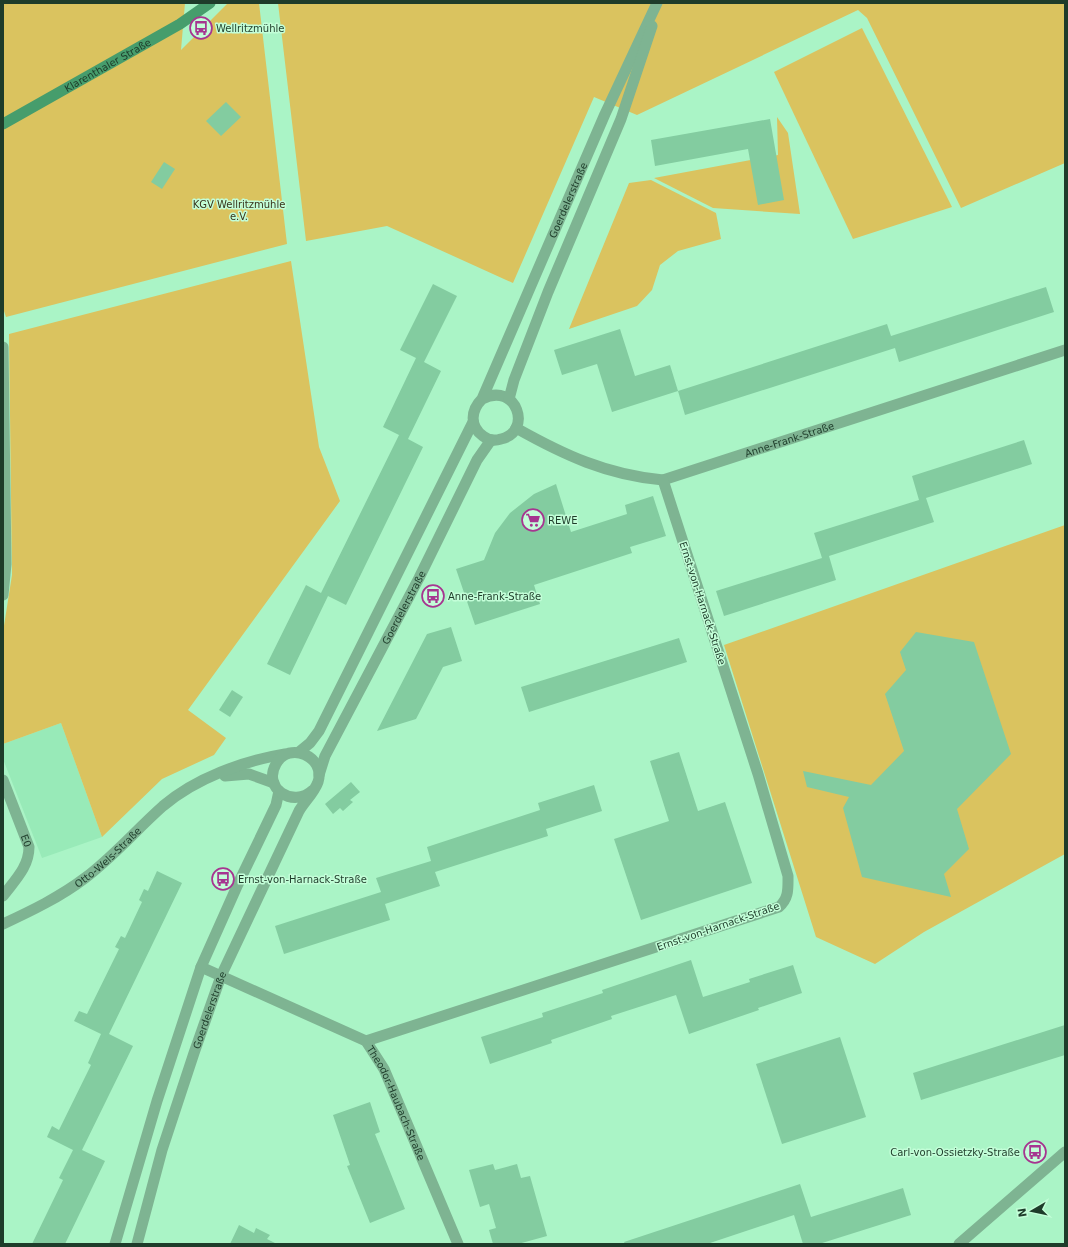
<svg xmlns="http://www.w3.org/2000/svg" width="1068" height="1247" viewBox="0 0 1068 1247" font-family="'DejaVu Sans',sans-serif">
<rect width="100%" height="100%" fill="#aaf4c6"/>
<!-- built -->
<path fill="#98eab8" d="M 61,723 L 102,837 L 42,858 L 3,759 L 3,744 Z"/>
<!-- green -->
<g fill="#dac35f">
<path d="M 3,3 L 185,3 L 181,50 L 228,3 L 259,3 L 287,244 L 6,317 L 3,308 Z"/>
<path d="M 278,3 L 1065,3 L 1065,163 L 961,208 L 867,18 L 858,10 L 637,115 L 594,97 L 513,283 L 387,226 L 306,241 Z"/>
<path d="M 862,28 L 952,207 L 853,239 L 774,72 Z"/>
<path d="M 777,117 L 788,133 L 800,214 L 713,208 L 654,178 L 778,155 Z"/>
<path d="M 651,180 L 716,213 L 721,239 L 678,251 L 660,265 L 652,290 L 637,306 L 569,329 L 629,183 Z"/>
<path d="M 291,261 L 319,447 L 340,501 L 188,710 L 226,738 L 214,755 L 162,779 L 102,837 L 61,723 L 3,744 L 3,632 L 12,575 L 9,334 Z"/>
<path d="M 1065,525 L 1065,854 L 924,932 L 875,964 L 816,937 L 724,645 Z"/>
</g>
<!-- building -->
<g fill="#83cca0">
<path d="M 226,102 L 241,117 L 221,136 L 206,121 Z"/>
<path d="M 770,119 L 784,200 L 758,205 L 748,149 L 655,166 L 651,140 Z"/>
<path d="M 164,162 L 175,169 L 162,189 L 151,182 Z"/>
<path d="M 433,284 L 457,296 L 424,362 L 441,371 L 408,439 L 423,447 L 346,605 L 328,596 L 290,675 L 267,664 L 306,585 L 321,593 L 399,435 L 403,437 L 383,427 L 416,358 L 400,350 Z"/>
<path d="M 1046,287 L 1054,312 L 899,362 L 895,348 L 685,415 L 678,391 L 887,324 L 891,336 Z"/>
<path d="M 620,329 L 635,376 L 670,365 L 678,391 L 612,412 L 597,364 L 562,375 L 554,350 Z"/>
<path d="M 1024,440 L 1032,464 L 926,498 L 934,522 L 829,556 L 836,580 L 724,616 L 716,591 L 822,558 L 814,533 L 919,500 L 912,476 Z"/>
<path d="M 556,484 L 571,532 L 627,514 L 625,505 L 653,496 L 666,536 L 630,547 L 632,553 L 534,585 L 540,604 L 475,625 L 456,569 L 484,560 L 495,533 L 510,513 L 534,494 Z"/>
<path d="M 451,627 L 462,661 L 443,667 L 416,719 L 377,731 L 427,634 Z"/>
<path d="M 916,632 L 974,642 L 1011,754 L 957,809 L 969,849 L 944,874 L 951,897 L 862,877 L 843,808 L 849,797 L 807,787 L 803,771 L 871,785 L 904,751 L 885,694 L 906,670 L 900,652 Z"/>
<path d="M 679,638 L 687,662 L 529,712 L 521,687 Z"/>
<path d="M 232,690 L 243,697 L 230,717 L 219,710 Z"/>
<path d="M 679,752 L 698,811 L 725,802 L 752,883 L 641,920 L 614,839 L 669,821 L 650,761 Z"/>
<path d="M 351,782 L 360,792 L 350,800 L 353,802 L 343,811 L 340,808 L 333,814 L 325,804 Z"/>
<path d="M 594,785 L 602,811 L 546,829 L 548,836 L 435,872 L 440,886 L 385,904 L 390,920 L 284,954 L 275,926 L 381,892 L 376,878 L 431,861 L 427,847 L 540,810 L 538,803 Z"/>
<path d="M 157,871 L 182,883 L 109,1034 L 133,1046 L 82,1150 L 105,1161 L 65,1244 L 32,1244 L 63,1180 L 59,1178 L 73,1150 L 47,1137 L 52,1126 L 59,1130 L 91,1065 L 88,1063 L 101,1034 L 74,1021 L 79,1011 L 87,1014 L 119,949 L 115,947 L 121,936 L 125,938 L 142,902 L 139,900 L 144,889 L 148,891 Z"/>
<path d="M 691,960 L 703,997 L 750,982 L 749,979 L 793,965 L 802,993 L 758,1008 L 759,1010 L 689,1034 L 676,995 L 611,1016 L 612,1019 L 551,1040 L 552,1043 L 490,1064 L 481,1037 L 543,1017 L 542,1013 L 603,993 L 602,990 Z"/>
<path d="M 1065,1025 L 1065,1055 L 921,1100 L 913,1073 Z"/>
<path d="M 840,1037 L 866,1117 L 782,1144 L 756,1064 Z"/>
<path d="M 370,1102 L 380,1132 L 375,1134 L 405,1209 L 370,1223 L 347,1166 L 350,1165 L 333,1115 Z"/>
<path d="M 493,1164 L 495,1170 L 517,1164 L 521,1178 L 530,1176 L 547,1236 L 518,1244 L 493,1244 L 489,1230 L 496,1228 L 489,1204 L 480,1207 L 469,1170 Z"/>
<path d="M 800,1184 L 811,1217 L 903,1188 L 911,1215 L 819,1244 L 803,1244 L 794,1215 L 707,1244 L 625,1244 L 624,1242 Z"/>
<path d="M 239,1225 L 254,1233 L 256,1228 L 270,1235 L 267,1239 L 277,1244 L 230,1244 Z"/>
</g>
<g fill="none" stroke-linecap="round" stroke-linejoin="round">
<!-- minor -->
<g stroke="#7eb492" stroke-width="11">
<path d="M 3,347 L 6,564 L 3,595"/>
<path id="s1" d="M 482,399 C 517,381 533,432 501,439 C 495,441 488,440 483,436 C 469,426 471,410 482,399 L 605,114 L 657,3"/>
<path d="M 509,399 L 514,380 L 548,292 L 621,119 L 652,26"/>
<path id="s2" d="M 516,428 C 564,455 607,475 663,480 L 1065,350"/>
<path d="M 299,752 L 310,743 L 319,731 L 473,422"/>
<path id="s3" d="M 319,775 L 325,756 L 419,578 L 477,460 L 491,440"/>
<path d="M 225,776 L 249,774 L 274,783"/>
<path id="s4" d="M 3,780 L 29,847 C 29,867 15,880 3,896"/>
<path id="s5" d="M 3,924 C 31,911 60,897 85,878 C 113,857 136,830 163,806 C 196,778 243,761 285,754"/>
<path id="s6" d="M 201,967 L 366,1041 L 384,1069 L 458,1244"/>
<path d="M 366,1041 L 779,907 C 789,898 788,889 788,876 L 758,774 L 663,480"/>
<path d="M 115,1244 L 157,1101 L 201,967 L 238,884 L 276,805 L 279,791"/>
<path id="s7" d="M 137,1244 L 162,1150 L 194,1053 L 221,976 L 299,811 C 304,802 314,793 318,782 C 326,757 289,740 276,764 C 262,788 293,809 313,790"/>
<path d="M 959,1244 L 1065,1152"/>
</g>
<!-- secondary -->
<path stroke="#469d6c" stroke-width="11" id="s8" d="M 3,124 L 180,24 L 210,3"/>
</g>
<!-- icons -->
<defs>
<g id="bus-ring" transform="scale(1.15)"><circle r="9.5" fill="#c3fed8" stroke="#a63590" stroke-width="1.5"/><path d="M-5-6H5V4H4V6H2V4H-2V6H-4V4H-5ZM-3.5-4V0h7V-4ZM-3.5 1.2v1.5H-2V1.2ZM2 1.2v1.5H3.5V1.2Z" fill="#a63590"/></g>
<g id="supermarket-ring" transform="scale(1.15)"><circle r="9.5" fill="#c3fed8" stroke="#a63590" stroke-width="1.5"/><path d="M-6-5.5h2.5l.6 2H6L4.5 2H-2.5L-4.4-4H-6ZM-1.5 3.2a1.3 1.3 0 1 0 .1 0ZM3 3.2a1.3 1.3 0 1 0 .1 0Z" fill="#a63590"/></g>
</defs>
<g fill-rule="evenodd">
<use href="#bus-ring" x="201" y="28"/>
<use href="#supermarket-ring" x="533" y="520"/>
<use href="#bus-ring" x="433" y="596"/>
<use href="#bus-ring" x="223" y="879"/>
<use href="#bus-ring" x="1035" y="1152"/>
</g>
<g text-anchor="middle" stroke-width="3" stroke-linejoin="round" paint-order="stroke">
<!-- poi labels -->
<g font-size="10" fill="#1e3c2a" stroke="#c3fed8" text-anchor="start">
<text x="216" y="32">Wellritzmühle</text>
<text x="548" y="524">REWE</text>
<text x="448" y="600">Anne-Frank-Straße</text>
<text x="238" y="883">Ernst-von-Harnack-Straße</text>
<text x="1020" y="1156" text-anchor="end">Carl-von-Ossietzky-Straße</text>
</g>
<!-- street labels -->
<g font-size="10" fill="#1e3c2a" stroke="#c3fed8">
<text dy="4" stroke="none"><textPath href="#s8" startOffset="120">Klarenthaler Straße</textPath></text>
<text dy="4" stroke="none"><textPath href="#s1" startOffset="358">Goerdelerstraße</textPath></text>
<text dy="4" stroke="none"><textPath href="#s2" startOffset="290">Anne-Frank-Straße</textPath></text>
<text transform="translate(703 603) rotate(72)" y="4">Ernst-von-Harnack-Straße</text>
<text dy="4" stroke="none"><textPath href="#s3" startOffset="188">Goerdelerstraße</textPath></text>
<text dy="4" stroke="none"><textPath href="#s4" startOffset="65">E0</textPath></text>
<text dy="4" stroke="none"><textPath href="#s5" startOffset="125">Otto-Wels-Straße</textPath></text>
<text transform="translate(718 926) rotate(-19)" y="4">Ernst-von-Harnack-Straße</text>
<text dy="4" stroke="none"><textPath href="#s7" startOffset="245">Goerdelerstraße</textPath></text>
<text dy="4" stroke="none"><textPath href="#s6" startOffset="250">Theodor-Haubach-Straße</textPath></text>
</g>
<!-- park labels -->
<g font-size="10" fill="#39331b" stroke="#c3fed8">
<text x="239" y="208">KGV Wellritzmühle<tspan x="239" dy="12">e.V.</tspan></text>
</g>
</g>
<!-- border -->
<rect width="1068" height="1247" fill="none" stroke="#1e3c2a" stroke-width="8"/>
<!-- north arrow -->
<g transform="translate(1032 1211) rotate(261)" stroke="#c3fed8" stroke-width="3" paint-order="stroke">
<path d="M0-3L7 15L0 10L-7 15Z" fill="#1e3c2a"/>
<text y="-6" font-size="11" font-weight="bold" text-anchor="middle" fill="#1e3c2a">N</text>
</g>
</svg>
